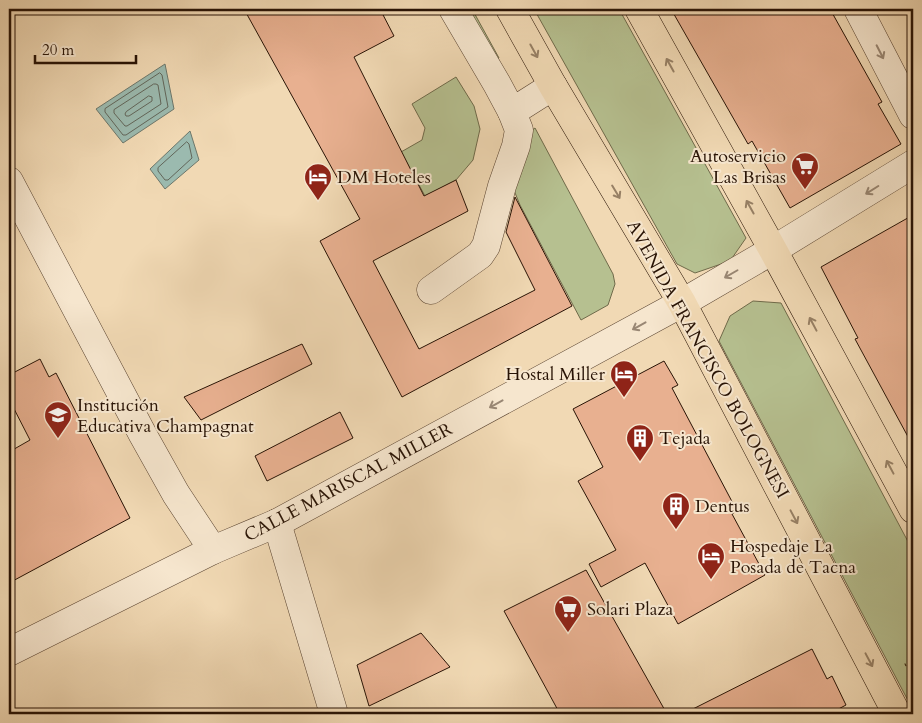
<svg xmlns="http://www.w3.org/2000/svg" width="922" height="723" viewBox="0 0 922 723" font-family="Cardo,serif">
<rect width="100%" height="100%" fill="#f1d9b4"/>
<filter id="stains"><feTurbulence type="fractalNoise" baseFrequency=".004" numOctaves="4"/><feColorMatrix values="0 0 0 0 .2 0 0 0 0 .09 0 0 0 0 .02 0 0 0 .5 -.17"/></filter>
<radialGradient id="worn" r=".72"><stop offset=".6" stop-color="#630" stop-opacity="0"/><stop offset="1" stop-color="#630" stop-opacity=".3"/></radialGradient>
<!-- green -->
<g fill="#b6c090" stroke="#6f6a4a">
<path d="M 457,9 L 472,9 L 499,58 L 493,62 Z"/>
<path d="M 534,9 L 619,9 L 746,238 L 730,261 L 695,273 L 677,264 Z"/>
<path d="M 456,77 L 474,106 L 480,129 L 473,160 L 456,180 L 425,196 L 401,152 L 422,140 L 425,128 L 412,104 Z"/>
<path d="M 535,128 L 613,274 L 615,284 L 608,305 L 581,320 L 520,205 L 511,183 L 522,137 Z"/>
<path d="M 753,301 L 781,303 L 913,551 L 913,710 L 719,341 L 730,316 Z"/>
</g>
<!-- water -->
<g fill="#9bbaaf" stroke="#6d776b">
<path d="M 165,64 L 174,109 L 123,143 L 96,109 Z"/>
<path d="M 190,131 L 199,160 L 165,189 L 150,169 Z"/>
</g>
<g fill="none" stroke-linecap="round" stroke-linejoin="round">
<!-- shore -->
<g stroke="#62665a" stroke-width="1">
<path d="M 160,73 L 162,75 L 168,107 L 126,135 L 123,135 L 105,112 L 105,109 Z"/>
<path d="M 154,84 L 156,84 L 158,85 L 161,104 L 127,126 L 125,126 L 114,113 L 114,110 Z"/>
<path d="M 149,96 L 152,97 L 152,101 L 129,116 L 126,116 L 125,114 L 126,112 Z"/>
<path d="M 187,142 L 189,144 L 192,158 L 168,180 L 165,180 L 158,171 L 158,168 Z"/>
</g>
</g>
<!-- building -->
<g fill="#e8b090" stroke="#281305">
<path d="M 244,9 L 380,9 L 394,36 L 354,57 L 424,196 L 456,180 L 468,211 L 373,261 L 419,349 L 535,290 L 506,232 L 515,197 L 572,306 L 402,397 L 320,241 L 360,219 Z"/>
<path d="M 671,9 L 830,9 L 882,102 L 878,104 L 901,144 L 790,208 L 752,141 L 748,144 Z"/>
<path d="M 913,215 L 913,446 L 855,339 L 858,338 L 821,267 Z"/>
<path d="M 302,344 L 312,364 L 201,420 L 184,397 Z"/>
<path d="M 40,359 L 49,377 L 56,373 L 130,518 L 9,583 L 9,452 L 30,440 L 9,399 L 9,375 Z"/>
<path d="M 664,361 L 678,385 L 672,388 L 737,511 L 732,514 L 765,575 L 678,624 L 645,563 L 601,587 L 589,564 L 616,550 L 578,481 L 603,467 L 573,409 Z"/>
<path d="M 340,412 L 353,438 L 267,481 L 255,456 Z"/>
<path d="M 586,570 L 667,714 L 560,714 L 504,611 Z"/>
<path d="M 421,633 L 450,667 L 369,706 L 357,665 Z"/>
<path d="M 812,649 L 827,679 L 832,676 L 846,705 L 829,714 L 683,714 Z"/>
</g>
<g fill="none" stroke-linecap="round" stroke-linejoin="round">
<!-- minor casing -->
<g stroke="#5a4431" stroke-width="29">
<g id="minor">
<path d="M 453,9 L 497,84 L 512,112 L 553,86"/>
<path d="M 858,9 L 913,115"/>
<path d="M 9,181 L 143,435 L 176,494 L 213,550"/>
<path d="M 431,290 L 480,255 L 486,246 L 502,186 L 516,146 L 519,130 L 512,112"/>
<path d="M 277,523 L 334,714"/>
<path d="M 9,652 L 213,550 L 277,523 L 682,303 L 773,250 L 913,164"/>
</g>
</g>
<!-- major casing -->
<g stroke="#281305" stroke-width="29">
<g id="major">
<path d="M 510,9 L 553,86 L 682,303 L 897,714"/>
<path d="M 639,9 L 773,250 L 913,509"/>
</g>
</g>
<!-- path -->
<path stroke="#281305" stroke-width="3" stroke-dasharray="1 2.5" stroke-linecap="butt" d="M 905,665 L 913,661"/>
<!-- minor -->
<use href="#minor" stroke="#f6e6ce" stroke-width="28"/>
<!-- major -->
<use href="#major" stroke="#f1d9b4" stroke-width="28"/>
</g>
<!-- one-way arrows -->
<defs><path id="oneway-shaft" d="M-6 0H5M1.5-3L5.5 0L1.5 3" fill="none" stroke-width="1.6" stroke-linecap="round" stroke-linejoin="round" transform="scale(1.25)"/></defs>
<g stroke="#978065">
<use href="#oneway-shaft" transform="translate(534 51) rotate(61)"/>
<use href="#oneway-shaft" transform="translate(670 65) rotate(-119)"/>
<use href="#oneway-shaft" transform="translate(616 192) rotate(59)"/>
<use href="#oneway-shaft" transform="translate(750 207) rotate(-119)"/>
<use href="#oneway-shaft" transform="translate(813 324) rotate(-118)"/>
<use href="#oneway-shaft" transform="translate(890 467) rotate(-118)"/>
<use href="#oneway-shaft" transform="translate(794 517) rotate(62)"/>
<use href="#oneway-shaft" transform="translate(869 660) rotate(62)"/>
</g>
<g stroke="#998774">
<use href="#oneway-shaft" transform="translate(880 52) rotate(63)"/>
<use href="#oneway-shaft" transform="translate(872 190) rotate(148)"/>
<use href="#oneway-shaft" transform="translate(731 274) rotate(150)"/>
<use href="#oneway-shaft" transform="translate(639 326) rotate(151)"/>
<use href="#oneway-shaft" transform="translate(496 404) rotate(151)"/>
</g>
<!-- icons -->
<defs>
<g id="supermarket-pin" transform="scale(1.4375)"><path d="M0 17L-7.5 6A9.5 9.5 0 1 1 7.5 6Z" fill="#8f2418" stroke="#f6e6ce"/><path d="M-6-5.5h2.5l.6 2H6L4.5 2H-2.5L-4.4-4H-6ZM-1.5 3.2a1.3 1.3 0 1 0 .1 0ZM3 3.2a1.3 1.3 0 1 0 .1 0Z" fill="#fff"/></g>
<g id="hotel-pin" transform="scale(1.4375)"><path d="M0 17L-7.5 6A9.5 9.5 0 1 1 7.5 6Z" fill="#8f2418" stroke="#f6e6ce"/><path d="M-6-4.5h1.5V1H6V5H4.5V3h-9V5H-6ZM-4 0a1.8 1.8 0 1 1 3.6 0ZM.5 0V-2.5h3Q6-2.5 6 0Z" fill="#fff"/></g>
<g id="school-pin" transform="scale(1.4375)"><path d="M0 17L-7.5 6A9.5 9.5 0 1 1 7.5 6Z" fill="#8f2418" stroke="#f6e6ce"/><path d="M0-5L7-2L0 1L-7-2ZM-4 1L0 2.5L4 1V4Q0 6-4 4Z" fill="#fff"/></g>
<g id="building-pin" transform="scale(1.4375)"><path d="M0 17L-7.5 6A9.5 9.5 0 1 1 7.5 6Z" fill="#8f2418" stroke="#f6e6ce"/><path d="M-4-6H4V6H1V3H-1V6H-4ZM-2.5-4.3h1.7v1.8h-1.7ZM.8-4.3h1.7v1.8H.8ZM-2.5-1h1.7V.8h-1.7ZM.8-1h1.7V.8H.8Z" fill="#fff"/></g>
</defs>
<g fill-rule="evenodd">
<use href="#supermarket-pin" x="805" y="166"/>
<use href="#hotel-pin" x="318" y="177"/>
<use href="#hotel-pin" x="624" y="374"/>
<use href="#school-pin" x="58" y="415"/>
<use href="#building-pin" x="640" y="438"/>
<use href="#building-pin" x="676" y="506"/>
<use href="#hotel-pin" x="711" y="556"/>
<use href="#supermarket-pin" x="568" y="609"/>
</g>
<g text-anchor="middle" stroke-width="4" stroke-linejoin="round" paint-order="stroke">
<!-- poi labels -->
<g font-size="18" fill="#281305" stroke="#f6e6ce" text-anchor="start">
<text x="786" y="162" text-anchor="end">Autoservicio<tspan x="786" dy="21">Las Brisas</tspan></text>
<text x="337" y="183">DM Hoteles</text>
<text x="605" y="380" text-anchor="end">Hostal Miller</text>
<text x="77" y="411">Institución<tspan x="77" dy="21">Educativa Champagnat</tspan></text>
<text x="659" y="444">Tejada</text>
<text x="695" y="512">Dentus</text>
<text x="730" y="552">Hospedaje La<tspan x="730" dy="21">Posada de Tacna</tspan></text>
<text x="587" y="615">Solari Plaza</text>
</g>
<!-- street labels -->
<g font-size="18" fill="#281305" stroke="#f6e6ce">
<text transform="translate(708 359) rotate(61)" y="6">AVENIDA FRANCISCO BOLOGNESI</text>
<text transform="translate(348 482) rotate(-28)" y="6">CALLE MARISCAL MILLER</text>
</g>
</g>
<!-- margin -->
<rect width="922" height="723" fill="none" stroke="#f1d9b4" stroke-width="30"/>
<rect x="10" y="10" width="902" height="703" fill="none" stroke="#281305" stroke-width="2.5"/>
<rect x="15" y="15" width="892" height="693" fill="none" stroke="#281305"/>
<!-- scale -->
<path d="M35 55v8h101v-8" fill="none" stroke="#281305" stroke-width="2.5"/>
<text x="42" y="55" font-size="15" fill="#281305" stroke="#f6e6ce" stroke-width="4" paint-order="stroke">20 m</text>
<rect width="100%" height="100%" filter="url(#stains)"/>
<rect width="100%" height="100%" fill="url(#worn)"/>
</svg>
